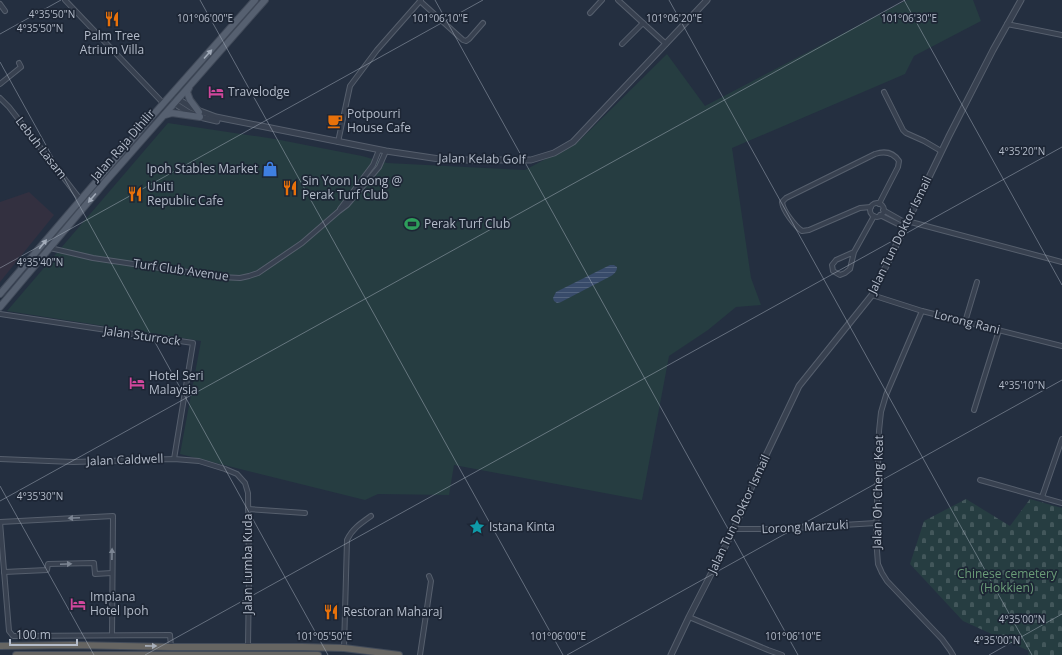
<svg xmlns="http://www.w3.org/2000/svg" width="1062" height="655" viewBox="0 0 1062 655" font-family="'Open Sans',sans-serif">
<defs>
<pattern id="cemetery-stones" width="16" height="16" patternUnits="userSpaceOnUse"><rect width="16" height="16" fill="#263d41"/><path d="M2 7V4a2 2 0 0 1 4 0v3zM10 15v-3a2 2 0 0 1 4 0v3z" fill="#43575b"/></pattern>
<pattern id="water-rules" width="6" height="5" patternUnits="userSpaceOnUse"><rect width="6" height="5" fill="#384b6a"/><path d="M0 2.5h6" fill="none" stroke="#52637e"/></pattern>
</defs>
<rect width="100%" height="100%" fill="#242f40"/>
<!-- medical -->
<path fill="#333040" d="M 29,192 L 54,215 L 0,282 L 0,202 Z"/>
<!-- green -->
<path fill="#263d41" d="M 907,0 L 973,0 L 981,21 L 914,56 L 905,74 L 732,148 L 751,278 L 761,305 L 736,307 L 708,330 L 669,356 L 642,500 L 454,465 L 449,495 L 378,494 L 365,500 L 180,454 L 201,341 L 7,311 L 168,123 L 275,139 L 362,156 L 387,163 L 525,170 L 579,141 L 667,54 L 705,106 Z"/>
<!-- cemetery -->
<path fill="url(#cemetery-stones)" d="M 966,499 L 1010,526 L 1030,499 L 1062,508 L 1062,655 L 1028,655 L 1029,651 L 963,621 L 910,564 L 924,521 Z"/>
<!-- water -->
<path fill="url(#water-rules)" d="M 610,265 L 614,265 L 617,267 C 617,271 615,273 611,276 L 561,302 L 557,303 L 554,301 L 553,298 L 556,292 Z"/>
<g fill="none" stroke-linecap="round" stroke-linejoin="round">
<!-- minor casing -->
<g stroke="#565f6d" stroke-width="6">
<g id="minor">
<path d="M 65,0 L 163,103"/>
<path d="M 618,0 L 666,44"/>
<path d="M 420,1 L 463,40 L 466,41 L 469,39 L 483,23"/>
<path d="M 0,4 L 5,11"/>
<path d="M 590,13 L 602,0"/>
<path d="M 1007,24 L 1062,35"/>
<path d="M 622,44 L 643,23"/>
<path d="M 0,84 L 21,67 L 19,63"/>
<path d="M 884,92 L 903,130 L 906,133 L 924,141 L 941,151"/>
<path d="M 0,98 L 9,107 L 80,199"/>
<path d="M 338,142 L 350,86 L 377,50 L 421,0"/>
<circle cx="877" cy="210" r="7"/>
<path d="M 871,207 L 860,208 L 809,230 L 802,231 C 795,226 783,211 782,202 L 786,198 L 875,154 C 884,151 893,152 899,161 L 898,167 L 879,204"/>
<path d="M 340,209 L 373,165 L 379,150"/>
<path d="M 883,210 L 906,223"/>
<path d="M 880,215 L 904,227"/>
<path d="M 907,221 L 1062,262"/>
<path d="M 50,248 L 93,258 L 221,277 L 240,278 L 249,276 L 258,273 L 302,243 L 339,211 L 347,205 L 379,167 L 386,151"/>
<path d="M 854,252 L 836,260 L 832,265 L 833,271 L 840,275 L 845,273 L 850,269 L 854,252 L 874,216"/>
<path d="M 872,295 L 922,311 L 1062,346"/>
<path d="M 922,311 L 886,395 L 881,412 L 879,431 L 876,538 L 878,564 L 882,573 L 887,581 L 942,639 L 950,650 L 953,655"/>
<path d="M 0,314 L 193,343 L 174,459"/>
<path d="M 965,322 L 977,282"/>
<path d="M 974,410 L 999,330"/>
<path d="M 0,459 L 73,462 L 174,459 L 199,461 L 225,469 L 237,474 L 245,483 L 248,493 L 249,575 L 248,646"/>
<path d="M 980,480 L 1062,503"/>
<path d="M 1042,497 L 1062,439"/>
<path d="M 248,509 L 305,513"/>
<path d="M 734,529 L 777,529 L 876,523"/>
<path d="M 4,572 L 47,570 L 48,564 L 94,563 L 95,574 L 112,573"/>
<path d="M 689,617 L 768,650 L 782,655"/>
<path d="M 112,635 L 113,516 L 0,522 L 9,631 L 13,636 L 170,635 L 171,647"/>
<path d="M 344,648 L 347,540 C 352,529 361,523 371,516"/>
<path d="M 420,655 L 431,581 L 429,576"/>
</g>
</g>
<!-- tertiary casing -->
<g stroke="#565f6d" stroke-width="7">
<g id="tertiary">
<path d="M 178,99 L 192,108 L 216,117 L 386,151 L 446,160 L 531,160 L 554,153 L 573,142 L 707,0"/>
<path d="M 174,103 L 188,112 L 200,117 L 217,121"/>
<path d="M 671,655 L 689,617 L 734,529 L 757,474 L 799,386 L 872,295 L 949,136 L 993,50 L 1021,0"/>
</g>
</g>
<!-- primary casing -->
<g stroke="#414a59" stroke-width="8">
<g id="primary">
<path d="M 189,88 L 187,92 L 190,100 L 199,112"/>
<path d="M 165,115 L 172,113 L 200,117"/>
<path d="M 0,294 L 154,114 L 255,0"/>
<path d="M 0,307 L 106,181 L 265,0"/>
</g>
</g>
<!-- trunk casing -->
<g stroke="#434c5a" stroke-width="8">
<g id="trunk">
<path d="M 0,646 L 71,645 L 171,647 L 303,647 L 344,648 L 399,655"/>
<path d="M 16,655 L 318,655"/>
</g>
</g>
<!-- minor -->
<use href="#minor" stroke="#384150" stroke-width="4"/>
<!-- tertiary -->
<use href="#tertiary" stroke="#384150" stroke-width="5"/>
<!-- primary -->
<use href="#primary" stroke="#566070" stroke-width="6"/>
<!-- trunk -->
<use href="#trunk" stroke="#666562" stroke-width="6"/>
</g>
<!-- one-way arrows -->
<defs><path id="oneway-solid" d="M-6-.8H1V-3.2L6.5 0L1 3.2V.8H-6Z"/></defs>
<g fill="#a1aab8">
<use href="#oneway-solid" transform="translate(208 54) rotate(-48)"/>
<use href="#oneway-solid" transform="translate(92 198) rotate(130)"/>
<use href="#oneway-solid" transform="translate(43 244) rotate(-51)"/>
</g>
<g fill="#7c8593">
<use href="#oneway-solid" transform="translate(74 518) rotate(177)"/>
<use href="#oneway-solid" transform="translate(112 554) rotate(-89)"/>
<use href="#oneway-solid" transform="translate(66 564) rotate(-2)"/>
</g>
<use fill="#a8afba" href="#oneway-solid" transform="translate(151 646) rotate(1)"/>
<!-- ticks -->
<path fill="none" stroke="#b4bcca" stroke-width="1" stroke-opacity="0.45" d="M 200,0 L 563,655M 435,0 L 798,655M 669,0 L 1032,655M 904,0 L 1062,285M 0,34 L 61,0M 0,62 L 328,655M 0,268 L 483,0M 0,486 L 94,655M 0,501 L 905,0M 145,655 L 1062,147M 567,655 L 1062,380M 989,655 L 1062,614"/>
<!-- icons -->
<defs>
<g id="restaurant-bare" transform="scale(1.2)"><path d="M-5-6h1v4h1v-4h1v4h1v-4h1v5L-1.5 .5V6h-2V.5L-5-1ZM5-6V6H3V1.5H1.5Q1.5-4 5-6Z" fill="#e8710a" stroke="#1d2635" stroke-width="2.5" paint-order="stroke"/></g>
<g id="hotel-bare" transform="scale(1.2)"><path d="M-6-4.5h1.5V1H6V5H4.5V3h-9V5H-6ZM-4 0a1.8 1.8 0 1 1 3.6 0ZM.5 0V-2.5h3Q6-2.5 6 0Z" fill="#d1479c" stroke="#1d2635" stroke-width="2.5" paint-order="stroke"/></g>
<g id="cafe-bare" transform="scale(1.2)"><path d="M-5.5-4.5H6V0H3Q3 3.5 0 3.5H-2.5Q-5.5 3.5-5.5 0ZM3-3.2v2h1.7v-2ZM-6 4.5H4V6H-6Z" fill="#e8710a" stroke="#1d2635" stroke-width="2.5" paint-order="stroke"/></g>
<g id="shop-bare" transform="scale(1.2)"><path d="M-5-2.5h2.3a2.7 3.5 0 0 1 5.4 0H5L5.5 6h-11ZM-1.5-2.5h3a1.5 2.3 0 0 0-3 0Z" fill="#3f7fe0" stroke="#1d2635" stroke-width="2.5" paint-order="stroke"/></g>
<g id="stadium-bare" transform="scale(1.2)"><path d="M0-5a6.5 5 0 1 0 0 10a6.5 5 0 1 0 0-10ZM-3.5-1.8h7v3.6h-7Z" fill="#2e9e5b" stroke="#1d2635" stroke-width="2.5" paint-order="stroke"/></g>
<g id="sight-bare" transform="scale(1.2)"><path d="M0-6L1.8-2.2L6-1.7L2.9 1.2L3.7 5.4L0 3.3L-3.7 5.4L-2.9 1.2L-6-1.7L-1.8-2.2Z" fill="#0f9aa8" stroke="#1d2635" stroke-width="2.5" paint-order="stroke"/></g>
</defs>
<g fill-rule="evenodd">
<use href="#restaurant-bare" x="112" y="19"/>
<use href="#hotel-bare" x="216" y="92"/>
<use href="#cafe-bare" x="335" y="121"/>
<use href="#shop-bare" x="270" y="169"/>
<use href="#restaurant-bare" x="290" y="188"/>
<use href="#restaurant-bare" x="135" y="194"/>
<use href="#stadium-bare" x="412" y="224"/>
<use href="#hotel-bare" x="137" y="383"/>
<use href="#sight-bare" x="477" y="527"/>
<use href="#hotel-bare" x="78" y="604"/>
<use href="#restaurant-bare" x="331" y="612"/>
</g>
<g text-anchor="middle" stroke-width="3.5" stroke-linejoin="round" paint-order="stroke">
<!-- poi labels -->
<g font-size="12" fill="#b4bcca" stroke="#1d2635" text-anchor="start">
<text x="112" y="40" text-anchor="middle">Palm Tree<tspan x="112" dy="14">Atrium Villa</tspan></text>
<text x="228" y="96">Travelodge</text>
<text x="347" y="118">Potpourri<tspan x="347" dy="14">House Cafe</tspan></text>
<text x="258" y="173" text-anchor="end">Ipoh Stables Market</text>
<text x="302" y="185">Sin Yoon Loong @<tspan x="302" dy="14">Perak Turf Club</tspan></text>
<text x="147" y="191">Uniti<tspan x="147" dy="14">Republic Cafe</tspan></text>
<text x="424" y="228">Perak Turf Club</text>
<text x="149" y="380">Hotel Seri<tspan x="149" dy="14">Malaysia</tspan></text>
<text x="489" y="531">Istana Kinta</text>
<text x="90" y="601">Impiana<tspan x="90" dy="14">Hotel Ipoh</tspan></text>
<text x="343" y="616">Restoran Maharaj</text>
</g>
<!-- street labels -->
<g font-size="12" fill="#b4bcca" stroke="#1d2635">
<text transform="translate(123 145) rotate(-49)" y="4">Jalan Raja Dihilir</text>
<text transform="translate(41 148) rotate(52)" y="4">Lebuh Lasam</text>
<text transform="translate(482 159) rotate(1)" y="4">Jalan Kelab Golf</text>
<text transform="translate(900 235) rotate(-64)" y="4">Jalan Tun Doktor Ismail</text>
<text transform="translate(181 270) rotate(8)" y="4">Turf Club Avenue</text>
<text transform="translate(967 322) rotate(14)" y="4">Lorong Rani</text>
<text transform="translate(142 336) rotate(8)" y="4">Jalan Sturrock</text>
<text transform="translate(125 460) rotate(-2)" y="4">Jalan Caldwell</text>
<text transform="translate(878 492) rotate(-89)" y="4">Jalan Oh Cheng Keat</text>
<text transform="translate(739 514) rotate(-65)" y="4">Jalan Tun Doktor Ismail</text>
<text transform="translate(805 527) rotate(-3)" y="4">Lorong Marzuki</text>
<text transform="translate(248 564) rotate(-90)" y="4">Jalan Lumba Kuda</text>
</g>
<!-- park labels -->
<g font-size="12" fill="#6a9c77" stroke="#1d2635">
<text x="1007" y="578">Chinese cemetery<tspan x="1007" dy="14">(Hokkien)</tspan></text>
</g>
</g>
<g font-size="10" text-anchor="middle" fill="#b4bcca" stroke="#1d2635" stroke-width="3.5" stroke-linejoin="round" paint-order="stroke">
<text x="52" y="18">4°35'50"N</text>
<text x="205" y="22">101°06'00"E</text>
<text x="440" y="22">101°06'10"E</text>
<text x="674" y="22">101°06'20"E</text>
<text x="909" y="22">101°06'30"E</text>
<text x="40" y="32">4°35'50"N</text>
<text x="1022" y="155">4°35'20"N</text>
<text x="40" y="266">4°35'40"N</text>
<text x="1022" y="389">4°35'10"N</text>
<text x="40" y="500">4°35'30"N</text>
<text x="1022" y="623">4°35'00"N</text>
<text x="324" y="640">101°05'50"E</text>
<text x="558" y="640">101°06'00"E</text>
<text x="793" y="640">101°06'10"E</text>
<text x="997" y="644">4°35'00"N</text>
</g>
<!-- scale -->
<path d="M10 639v6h67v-6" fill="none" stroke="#b4bcca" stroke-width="2"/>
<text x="16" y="639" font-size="12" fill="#b4bcca" stroke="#1d2635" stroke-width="3" paint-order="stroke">100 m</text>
</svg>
